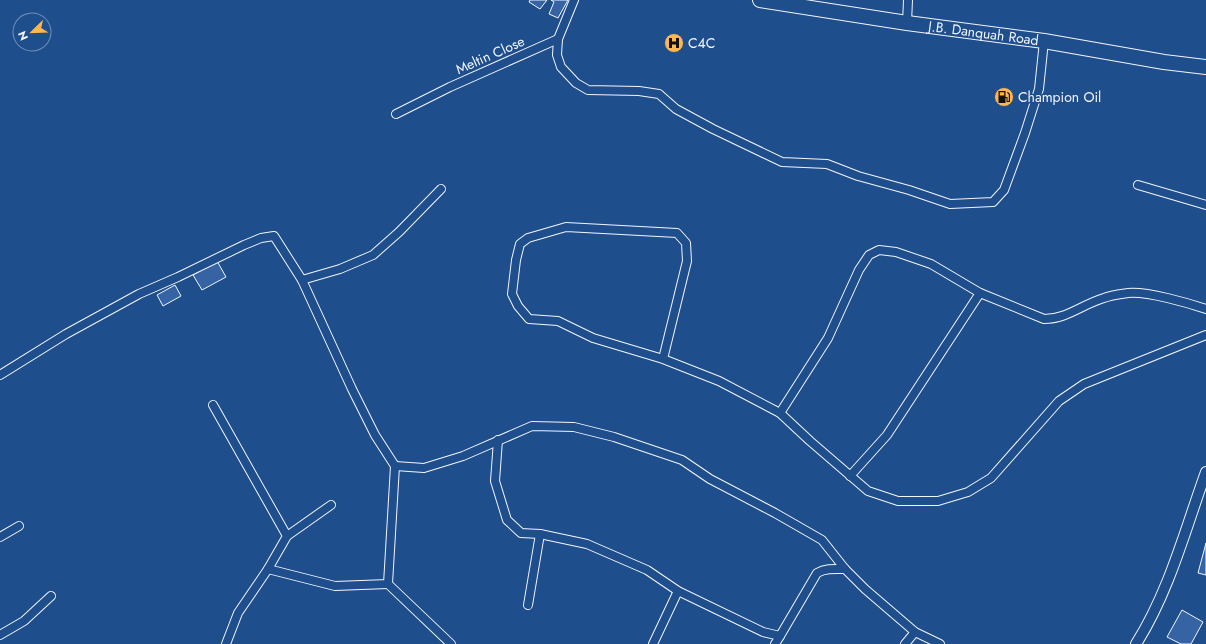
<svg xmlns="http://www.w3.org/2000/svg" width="1206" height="644" viewBox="0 0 1206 644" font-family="Jost,sans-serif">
<rect width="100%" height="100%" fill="#1f4e8c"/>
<!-- building -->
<g fill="#3563a3" stroke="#f2f6ff">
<path d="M 530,0 L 547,0 L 540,9 L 529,2 Z"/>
<path d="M 551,0 L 568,0 L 558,18 L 549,14 L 554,2 Z"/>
<path d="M 217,261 L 226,277 L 202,290 L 193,275 Z"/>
<path d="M 175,285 L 181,296 L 163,306 L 157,295 Z"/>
<path d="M 1206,543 L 1206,575 L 1198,573 Z"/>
<path d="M 1182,610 L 1203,622 L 1191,644 L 1181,644 L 1167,637 Z"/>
</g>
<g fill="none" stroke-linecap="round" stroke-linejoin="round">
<!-- minor casing -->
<g stroke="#f2f6ff" stroke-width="10">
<g id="minor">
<path d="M 907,23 L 908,0"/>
<path d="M 558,39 L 557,55 L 561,67 L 576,83 L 588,90 L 639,91 L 659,94 L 676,109 L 713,129 L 782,162 L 827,164 L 858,176 L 909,190 L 950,204 L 993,202 L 1004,190 L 1025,133 L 1039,89 L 1044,41"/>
<path d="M 396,114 L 450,87 L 558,39 L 574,0"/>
<path d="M 1138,185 L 1206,205"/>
<path d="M 302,280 L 340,269 L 373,255 L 399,232 L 441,189"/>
<path d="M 663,359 L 687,261 L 686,243 L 677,233 L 566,227 L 528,238 L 520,244 L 516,260 L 512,294 L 518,306 L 529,319 L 558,321 L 593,338 L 663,359 L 719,381 L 780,413 L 810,441 L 868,491 L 898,501 L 938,501 L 968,492 L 991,478 L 1059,401 L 1084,384 L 1206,335"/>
<path d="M 0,375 L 66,334 L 139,294 L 178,277 L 244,245 L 261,238 L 274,236 L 302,280 L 352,389 L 375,435 L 395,466 L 388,584 L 335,586 L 268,569"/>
<path d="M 213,405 L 287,536 L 268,569 L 238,613 L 226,644"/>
<path d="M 780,413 L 828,338 L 859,270 L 869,255 L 879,250 L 896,252 L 931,264 L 980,293 L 1044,319 C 1067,319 1083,304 1104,298 C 1111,295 1121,294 1128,293 C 1147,291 1188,303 1206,309"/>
<path d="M 498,440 L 495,481 L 507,520 L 521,533 L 540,534 L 587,544 L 647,570 L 678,591 L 763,632 L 780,636 L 817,573 C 826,568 835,569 845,569"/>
<path d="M 395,466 L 424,468 L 463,456 L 532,426 L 574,427 L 614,437 L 682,460 L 710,479 L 775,513 L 822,540 L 845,569 L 865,589 L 915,632 L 940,644"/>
<path d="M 850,476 L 887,435 L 980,293"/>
<path d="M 287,536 L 331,505"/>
<path d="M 0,537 L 19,526"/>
<path d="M 388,584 L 451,644"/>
<path d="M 528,605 L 540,534"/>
<path d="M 0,635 L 24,621 L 51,596"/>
<path d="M 653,644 L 678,591"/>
<path d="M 775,644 L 780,636"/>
<path d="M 905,644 L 915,632"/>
</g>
</g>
<!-- tertiary casing -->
<g stroke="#f2f6ff" stroke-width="12">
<path id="tertiary" d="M 1136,644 C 1169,592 1185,530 1206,472"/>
</g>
<!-- trunk casing -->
<g stroke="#f2f6ff" stroke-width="16">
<g id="trunk">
<path id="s1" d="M 760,0 L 907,23 L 1044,41 L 1164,62 L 1206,67"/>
</g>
</g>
<!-- minor -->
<use href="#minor" stroke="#1f4e8c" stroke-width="8"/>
<!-- tertiary -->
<use href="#tertiary" stroke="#1f4e8c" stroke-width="10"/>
<!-- trunk -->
<use href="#trunk" stroke="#1f4e8c" stroke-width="14"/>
</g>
<!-- icons -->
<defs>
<g id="hospital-disc" transform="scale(1)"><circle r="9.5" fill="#ffb74d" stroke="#1f4e8c"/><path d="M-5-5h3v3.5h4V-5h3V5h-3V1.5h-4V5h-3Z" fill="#111"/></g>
<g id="fuel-disc" transform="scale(1)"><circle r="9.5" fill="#ffb74d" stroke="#1f4e8c"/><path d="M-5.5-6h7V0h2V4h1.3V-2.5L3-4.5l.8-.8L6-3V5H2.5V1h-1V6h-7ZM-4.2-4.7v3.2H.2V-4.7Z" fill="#111"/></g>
</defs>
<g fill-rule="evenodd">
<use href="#hospital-disc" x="674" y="43"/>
<use href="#fuel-disc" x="1004" y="97"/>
</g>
<g text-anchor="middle" stroke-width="3" stroke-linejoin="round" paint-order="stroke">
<!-- street labels -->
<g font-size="14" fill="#f2f6ff" stroke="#1f4e8c">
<text dy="5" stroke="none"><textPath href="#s1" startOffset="226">J.B. Danquah Road</textPath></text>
<text transform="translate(490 55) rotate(-24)" y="5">Meltin Close</text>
</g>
<!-- poi labels -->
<g font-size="14" fill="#f2f6ff" stroke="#1f4e8c" text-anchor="start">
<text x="688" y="48">C4C</text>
<text x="1018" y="102">Champion Oil</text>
</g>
</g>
<!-- north arrow -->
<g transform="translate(32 32) rotate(247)"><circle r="19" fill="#1f4e8c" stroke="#7391ba"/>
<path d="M0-3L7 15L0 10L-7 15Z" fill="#ffb74d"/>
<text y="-6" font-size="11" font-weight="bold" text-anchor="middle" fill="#f2f6ff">N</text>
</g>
</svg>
